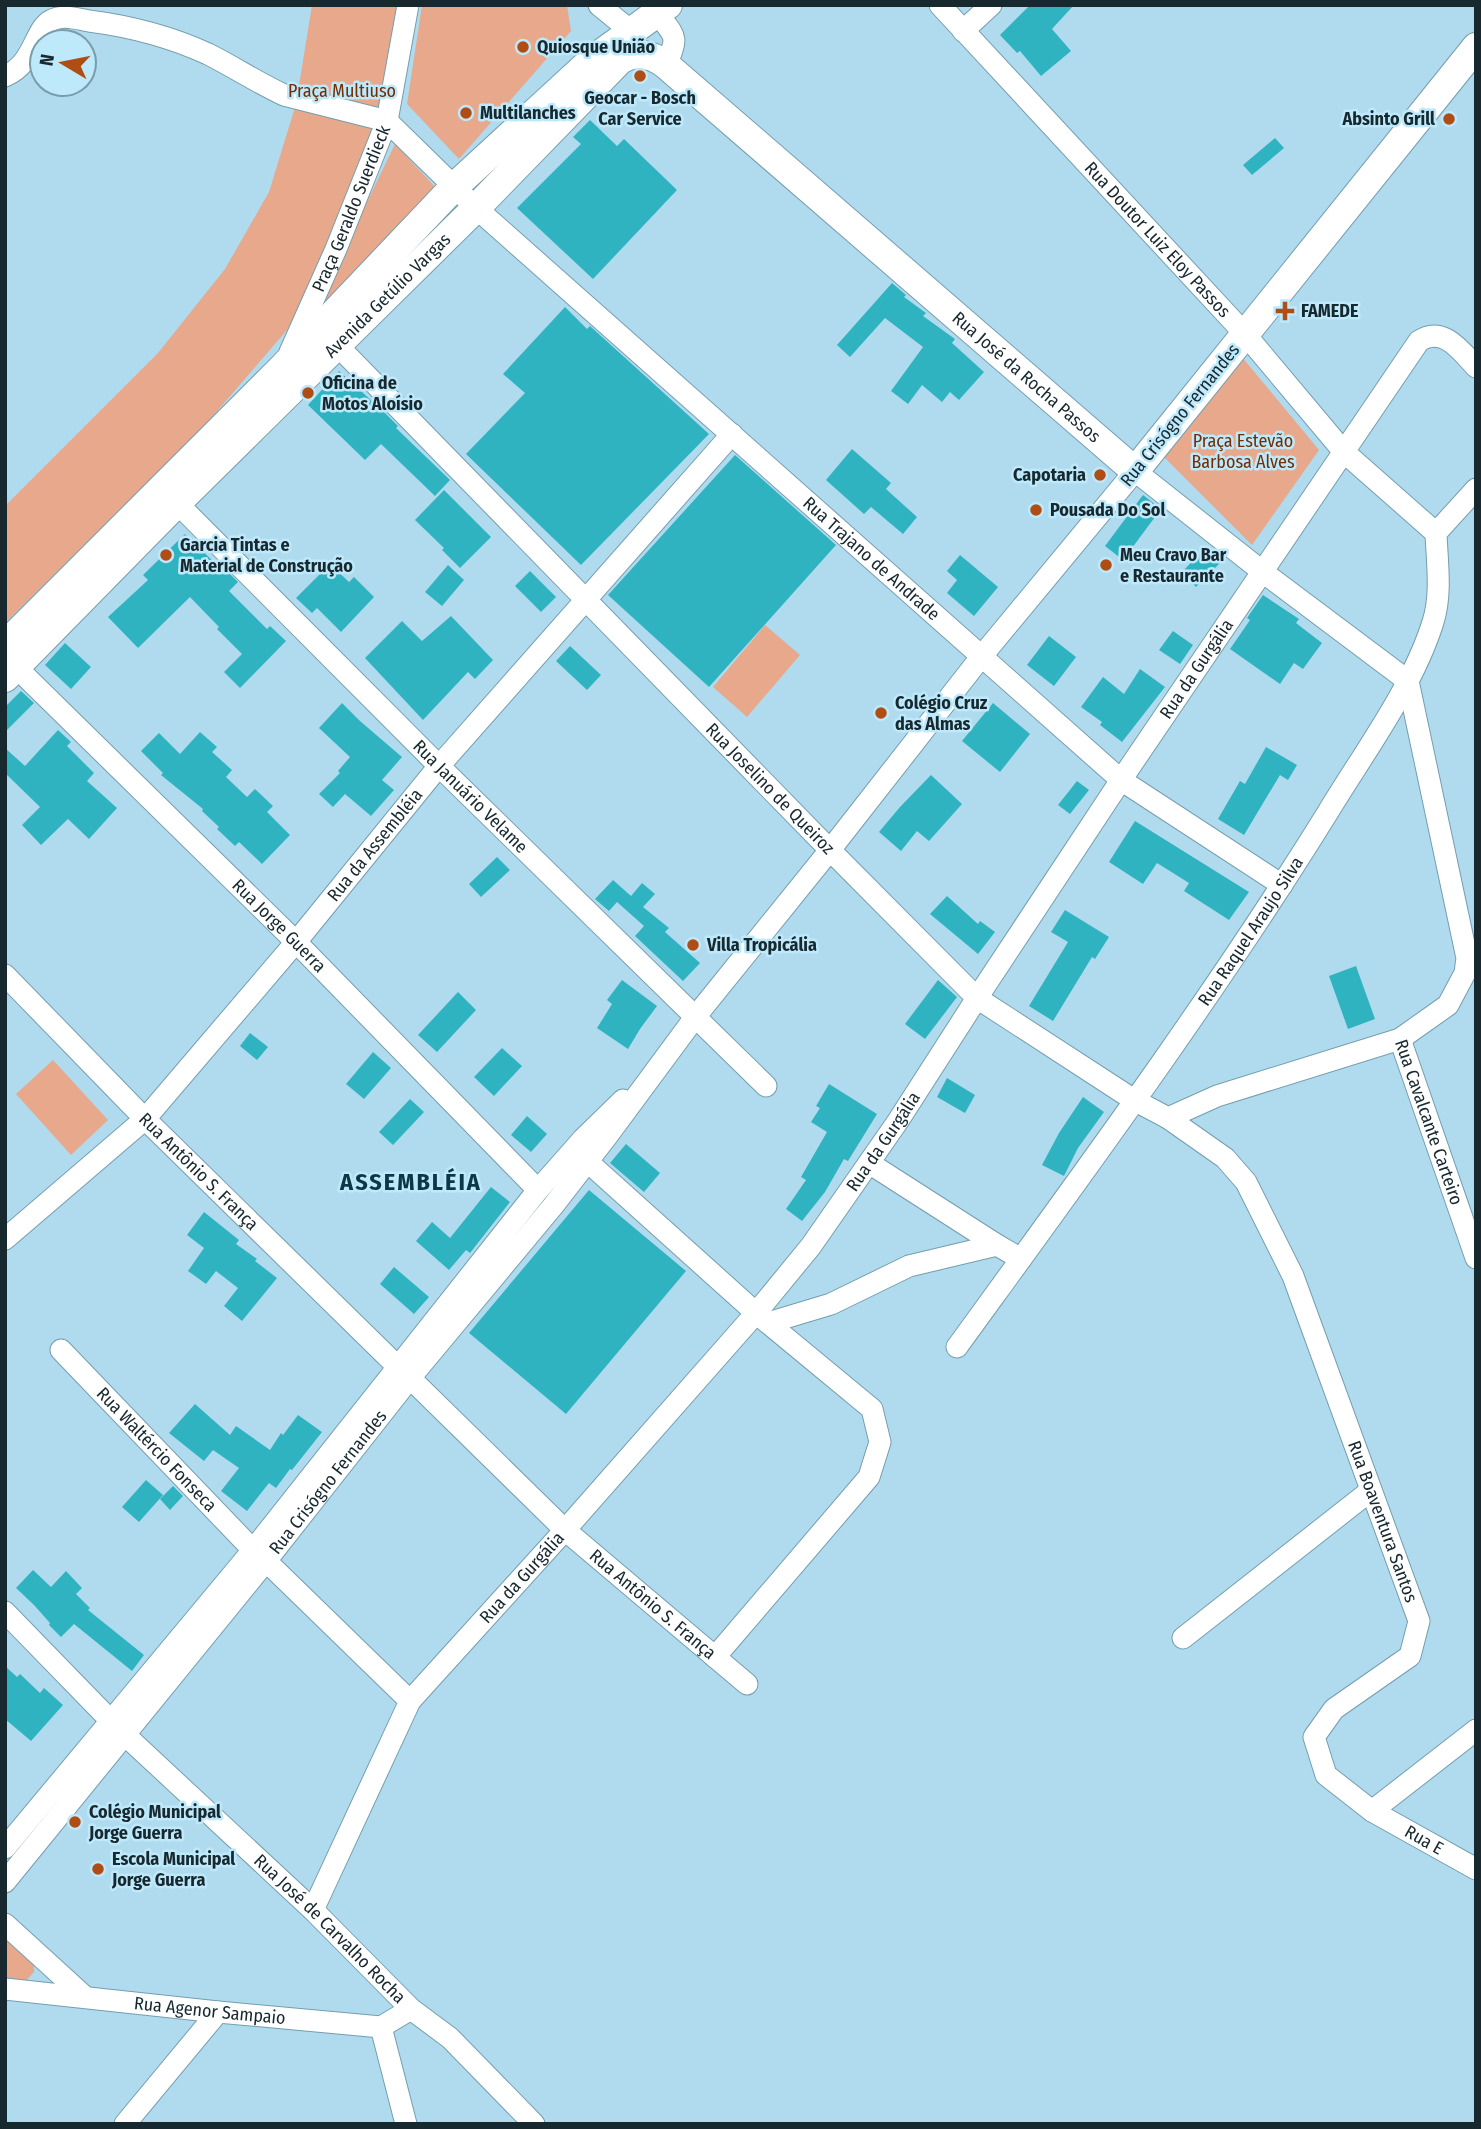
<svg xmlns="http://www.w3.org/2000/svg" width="1481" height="2129" viewBox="0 0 1481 2129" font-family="'Fira Sans Condensed',sans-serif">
<rect width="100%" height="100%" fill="#b0dbee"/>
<!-- green -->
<g fill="#e7a88b">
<path d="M 312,5 L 397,5 L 384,107 L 338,235 L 287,330 L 200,431 L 5,623 L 5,506 L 158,353 L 225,269 L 269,192 L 296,104 Z"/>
<path d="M 422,5 L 567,5 L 571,31 L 459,159 L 407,104 Z"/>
<path d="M 395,144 L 438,190 L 304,332 Z"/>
<path d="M 1242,357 L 1319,450 L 1252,545 L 1163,456 Z"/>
<path d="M 765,625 L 800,655 L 747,717 L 713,687 Z"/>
<path d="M 53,1060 L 108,1120 L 71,1155 L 16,1094 Z"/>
<path d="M 5,1938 L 34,1963 L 34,1972 L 25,1982 L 5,1985 Z"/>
</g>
<!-- building -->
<g fill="#30b3c0">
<path d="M 1030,5 L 1074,5 L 1052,29 L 1071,51 L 1041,76 L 1020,51 L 1017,53 L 1000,35 Z"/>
<path d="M 590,120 L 617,146 L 624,139 L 677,190 L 593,279 L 517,208 L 581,144 L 573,137 Z"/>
<path d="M 1275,138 L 1284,148 L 1252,175 L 1243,165 Z"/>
<path d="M 892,283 L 906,295 L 904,297 L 926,313 L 923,316 L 955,339 L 952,343 L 984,372 L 959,400 L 950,392 L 942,402 L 922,385 L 908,404 L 891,391 L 923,347 L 885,318 L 850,357 L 837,345 Z"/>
<path d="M 565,307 L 587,329 L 590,326 L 709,434 L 581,565 L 466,454 L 525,393 L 503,374 Z"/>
<path d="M 339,371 L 384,412 L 398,426 L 396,428 L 450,480 L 435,496 L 381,444 L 365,460 L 308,405 Z"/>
<path d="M 852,449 L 891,483 L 886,489 L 917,517 L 903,534 L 871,507 L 864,514 L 826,480 Z"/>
<path d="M 735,455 L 836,545 L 709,687 L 608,595 Z"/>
<path d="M 444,490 L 491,537 L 460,568 L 442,550 L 444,548 L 415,520 Z"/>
<path d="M 1143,495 L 1161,509 L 1123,560 L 1105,546 Z"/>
<path d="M 185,534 L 220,568 L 222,566 L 238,582 L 229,591 L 267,629 L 270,626 L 286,641 L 240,688 L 224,672 L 242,654 L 217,629 L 219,627 L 190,597 L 138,648 L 108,617 L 148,580 L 143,575 Z"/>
<path d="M 1207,546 L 1222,561 L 1196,587 L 1182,572 Z"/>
<path d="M 960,555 L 998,587 L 974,616 L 947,593 L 957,580 L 947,571 Z"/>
<path d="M 330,564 L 349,582 L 354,577 L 374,597 L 341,632 L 317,608 L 312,613 L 296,598 Z"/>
<path d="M 448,565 L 464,580 L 442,606 L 425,592 Z"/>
<path d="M 530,571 L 556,597 L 541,612 L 515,586 Z"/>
<path d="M 1263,595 L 1299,619 L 1296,623 L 1322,643 L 1303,669 L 1294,663 L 1280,684 L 1230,649 L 1250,620 L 1247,618 Z"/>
<path d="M 451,616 L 493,660 L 475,679 L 468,672 L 423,720 L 365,658 L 402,621 L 422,641 Z"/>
<path d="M 1173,631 L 1193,645 L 1180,664 L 1159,650 Z"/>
<path d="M 1049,636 L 1076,657 L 1054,686 L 1027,665 Z"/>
<path d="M 65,643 L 91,667 L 71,689 L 45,665 Z"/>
<path d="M 570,646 L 601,675 L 587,690 L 556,661 Z"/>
<path d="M 1140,669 L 1165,687 L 1122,742 L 1100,725 L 1102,722 L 1081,707 L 1103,677 L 1124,694 Z"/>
<path d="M 21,691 L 34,703 L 5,732 L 5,707 Z"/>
<path d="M 342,703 L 360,721 L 402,757 L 382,780 L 394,790 L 371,816 L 345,794 L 333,807 L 319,794 L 340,773 L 338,771 L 350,757 L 319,728 Z"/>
<path d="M 993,703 L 1030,734 L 1000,772 L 962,741 Z"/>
<path d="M 58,730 L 71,742 L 67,746 L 94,773 L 87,781 L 117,808 L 89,839 L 68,819 L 41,845 L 22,825 L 40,807 L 5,773 L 5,748 L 25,766 Z"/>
<path d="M 200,732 L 217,747 L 212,752 L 232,770 L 226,777 L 247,797 L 255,789 L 273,806 L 267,812 L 290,835 L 262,864 L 239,842 L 235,846 L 217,829 L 219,827 L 202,811 L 203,809 L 161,775 L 163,773 L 141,751 L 159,733 L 180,754 Z"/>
<path d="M 1266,747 L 1297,765 L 1288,780 L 1280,775 L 1244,835 L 1218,819 L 1240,781 L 1245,784 Z"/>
<path d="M 931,775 L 962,804 L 929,841 L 917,831 L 901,851 L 879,832 L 900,807 Z"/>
<path d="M 1077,781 L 1089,790 L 1070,814 L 1058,805 Z"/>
<path d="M 1135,821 L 1249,892 L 1229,920 L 1184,891 L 1189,883 L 1157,863 L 1143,884 L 1109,862 Z"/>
<path d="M 497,857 L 510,870 L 481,897 L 469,884 Z"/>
<path d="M 613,880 L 631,896 L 642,883 L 655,894 L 643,907 L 669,928 L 665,932 L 700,963 L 683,981 L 635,936 L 644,926 L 617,902 L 609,911 L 595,899 Z"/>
<path d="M 947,896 L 978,924 L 980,921 L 995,932 L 978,954 L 930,914 Z"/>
<path d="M 1065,910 L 1109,937 L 1095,959 L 1092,957 L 1053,1021 L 1029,1006 L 1068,942 L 1051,932 Z"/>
<path d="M 1356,966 L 1375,1019 L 1348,1029 L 1329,976 Z"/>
<path d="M 622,980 L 657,1006 L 640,1029 L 628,1049 L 597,1028 L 612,1004 L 607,1000 Z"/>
<path d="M 938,980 L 957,997 L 925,1039 L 905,1024 Z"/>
<path d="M 458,992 L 476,1010 L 437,1052 L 418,1035 Z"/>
<path d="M 250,1033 L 268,1047 L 257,1060 L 240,1046 Z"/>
<path d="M 502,1048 L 522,1066 L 494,1096 L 474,1077 Z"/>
<path d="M 373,1052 L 391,1068 L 364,1099 L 346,1084 Z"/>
<path d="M 947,1078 L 975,1095 L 965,1113 L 937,1097 Z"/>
<path d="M 829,1084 L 877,1114 L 848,1161 L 844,1159 L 825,1192 L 802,1221 L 786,1209 L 806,1180 L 801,1177 L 827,1132 L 811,1122 L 820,1108 L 816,1106 Z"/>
<path d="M 1083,1097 L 1104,1112 L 1078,1148 L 1064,1176 L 1042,1165 L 1059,1133 Z"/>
<path d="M 410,1099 L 424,1112 L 393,1145 L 379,1132 Z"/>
<path d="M 527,1116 L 547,1134 L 531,1152 L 511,1135 Z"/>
<path d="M 626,1144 L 660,1173 L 644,1192 L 610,1163 Z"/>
<path d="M 491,1187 L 510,1202 L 470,1253 L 466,1250 L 449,1270 L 416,1241 L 432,1222 L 450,1238 Z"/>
<path d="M 589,1190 L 686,1271 L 566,1414 L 469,1333 Z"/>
<path d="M 204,1212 L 239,1240 L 236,1244 L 257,1259 L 255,1261 L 277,1278 L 242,1321 L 224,1306 L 238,1288 L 216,1271 L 206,1284 L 188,1271 L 204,1248 L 187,1235 Z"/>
<path d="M 394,1267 L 429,1297 L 414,1314 L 380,1284 Z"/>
<path d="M 195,1404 L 230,1435 L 236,1426 L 270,1450 L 281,1433 L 283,1435 L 298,1415 L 322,1432 L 292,1470 L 290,1469 L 276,1488 L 269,1483 L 247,1511 L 221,1491 L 239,1468 L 213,1450 L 204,1461 L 169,1433 Z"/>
<path d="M 146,1480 L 163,1495 L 139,1522 L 122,1507 Z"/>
<path d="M 173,1486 L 183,1496 L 170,1510 L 160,1499 Z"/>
<path d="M 33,1570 L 51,1587 L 66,1571 L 82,1588 L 76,1594 L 90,1608 L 88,1610 L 144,1655 L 132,1671 L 74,1624 L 61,1637 L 49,1625 L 50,1623 L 34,1605 L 16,1588 Z"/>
<path d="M 5,1666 L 17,1677 L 20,1674 L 40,1693 L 44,1688 L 63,1705 L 31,1741 L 5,1719 Z"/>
</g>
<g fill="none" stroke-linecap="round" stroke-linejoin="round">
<!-- minor casing -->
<g stroke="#749eaf" stroke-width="23">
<g id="minor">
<path d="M 599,5 L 632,32"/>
<path id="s1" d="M 940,5 L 1245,334 L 1344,452 L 1436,533"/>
<path d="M 657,13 C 676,38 679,35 666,65"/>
<path d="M 963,31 L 991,5"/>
<path id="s2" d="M 5,76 C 35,64 34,28 52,20 C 63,14 77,19 89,21 C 128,26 171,37 208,54 C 234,67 258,83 284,95 L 387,121 L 476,208 L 1121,780 L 1282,885"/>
<path id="s3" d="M 337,345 L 830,850 L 977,998 L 1134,1100 L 1168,1118 L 1225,1158 L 1246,1182 L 1293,1276 L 1419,1621 L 1410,1656 L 1334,1709 L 1314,1737 L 1326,1775 L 1372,1811 L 1476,1869"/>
<path id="s4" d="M 290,352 L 336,249 L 387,121 L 408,5"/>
<path id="s5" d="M 177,503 L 439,766 L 766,1086"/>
<path id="s6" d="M 16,667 L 296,942 L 538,1190"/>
<path id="s7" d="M 5,975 L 145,1119 L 397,1366"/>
<path id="s8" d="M 1400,1039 L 1476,1258"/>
<path d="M 588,1162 L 756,1313 L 872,1409 L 880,1442 L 869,1477 L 715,1657"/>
<path d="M 869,1163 L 997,1245"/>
<path id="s9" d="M 5,1239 L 145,1119 L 296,942 L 439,766 L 732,434"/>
<path d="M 768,1323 L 831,1304 L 909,1266 L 997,1245 L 1021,1259"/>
<path id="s10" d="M 957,1347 C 1084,1172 1214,996 1328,812 C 1363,754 1413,687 1433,622 C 1442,594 1437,562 1436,533 L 1476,489"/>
<path id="s11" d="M 61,1350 L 253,1550"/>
<path id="s12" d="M 410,1378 L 565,1530 L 747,1684"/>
<path d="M 266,1561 L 410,1701"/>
<path d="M 5,1612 L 110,1720"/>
<path d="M 1183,1638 L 1370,1491"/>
<path id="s13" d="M 125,1735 L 313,1910 L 411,2009 L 450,2038 L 534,2124"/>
<path d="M 1372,1811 L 1476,1730"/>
<path d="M 5,1848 L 253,1550 L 538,1190 L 583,1139 L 623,1100"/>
<path id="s14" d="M 5,1882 L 266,1561 L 410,1378 L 553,1206 L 608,1135 L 696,1016 L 830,850 L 981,657 L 1135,471 L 1263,572 L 1408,681 L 1467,958 L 1465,973 L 1448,1005 L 1400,1039 L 1217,1096 L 1168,1118"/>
<path id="s15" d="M 313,1910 L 410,1701 L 565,1530 L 756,1313 L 811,1246 L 898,1121 L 977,998 L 1121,780 L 1419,341 C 1443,325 1461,351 1476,367"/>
<path d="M 5,1924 L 85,1997"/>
<path id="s16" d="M 5,1989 L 218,2012 L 381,2027 L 411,2009"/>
<path d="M 381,2027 L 406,2124"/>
<path d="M 125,2124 L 218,2012"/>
</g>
</g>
<!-- major casing -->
<g stroke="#749eaf" stroke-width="30">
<g id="major">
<path d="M 5,645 L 283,367 L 454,187 L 592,60 L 668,5"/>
<path id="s17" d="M 5,678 L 177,503 L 476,208 L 620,60 C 635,51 652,54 666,65 L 1135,471 L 1476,47"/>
</g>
</g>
<!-- minor -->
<use href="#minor" stroke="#fff" stroke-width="21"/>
<!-- major -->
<use href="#major" stroke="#fff" stroke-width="28"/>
</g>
<!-- markers -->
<g fill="#b04d14" stroke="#bde9fb" stroke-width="2.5">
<circle cx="523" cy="47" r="7"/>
<circle cx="640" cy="76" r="7"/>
<circle cx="466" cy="113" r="7"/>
<circle cx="1449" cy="119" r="7"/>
<path d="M1281.5 300.5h7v7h7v7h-7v7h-7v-7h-7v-7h7z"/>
<circle cx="308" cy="393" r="7"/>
<circle cx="1100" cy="475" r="7"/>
<circle cx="1036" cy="510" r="7"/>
<circle cx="166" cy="555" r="7"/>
<circle cx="1106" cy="565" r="7"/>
<circle cx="881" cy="713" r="7"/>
<circle cx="693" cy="945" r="7"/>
<circle cx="75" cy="1822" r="7"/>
<circle cx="98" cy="1869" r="7"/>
</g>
<g text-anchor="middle" stroke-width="5" stroke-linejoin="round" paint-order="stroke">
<!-- poi labels -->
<g font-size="18" font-weight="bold" fill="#17282f" stroke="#bde9fb" text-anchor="start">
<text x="537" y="53">Quiosque União</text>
<text x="640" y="104" text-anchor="middle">Geocar - Bosch<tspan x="640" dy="21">Car Service</tspan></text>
<text x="480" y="119">Multilanches</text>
<text x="1435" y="125" text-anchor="end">Absinto Grill</text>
<text x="1301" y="317">FAMEDE</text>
<text x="322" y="389">Oficina de<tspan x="322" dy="21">Motos Aloísio</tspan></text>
<text x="1086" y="481" text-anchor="end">Capotaria</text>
<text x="1050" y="516">Pousada Do Sol</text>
<text x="180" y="551">Garcia Tintas e<tspan x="180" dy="21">Material de Construção</tspan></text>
<text x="1120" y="561">Meu Cravo Bar<tspan x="1120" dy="21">e Restaurante</tspan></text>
<text x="895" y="709">Colégio Cruz<tspan x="895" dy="21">das Almas</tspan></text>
<text x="707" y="951">Villa Tropicália</text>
<text x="89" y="1818">Colégio Municipal<tspan x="89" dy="21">Jorge Guerra</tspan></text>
<text x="112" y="1865">Escola Municipal<tspan x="112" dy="21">Jorge Guerra</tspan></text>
</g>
<!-- park labels -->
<g font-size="18" fill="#742c00" stroke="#bde9fb">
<text x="342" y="97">Praça Multiuso</text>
<text x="1243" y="447">Praça Estevão<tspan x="1243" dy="21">Barbosa Alves</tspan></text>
</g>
<!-- street labels -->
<g font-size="18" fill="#17282f" stroke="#bde9fb">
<text dy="6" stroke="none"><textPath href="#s4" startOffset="156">Praça Geraldo Suerdieck</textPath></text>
<text dy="6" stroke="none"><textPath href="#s1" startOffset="320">Rua Doutor Luiz Eloy Passos</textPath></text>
<text dy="6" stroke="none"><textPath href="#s17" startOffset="541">Avenida Getúlio Vargas</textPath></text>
<text dy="6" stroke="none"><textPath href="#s17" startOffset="1398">Rua José da Rocha Passos</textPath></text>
<text transform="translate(1180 415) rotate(-51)" y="6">Rua Crisógno Fernandes</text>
<text dy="6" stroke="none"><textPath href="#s2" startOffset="1082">Rua Trajano de Andrade</textPath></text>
<text dy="6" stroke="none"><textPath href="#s15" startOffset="1531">Rua da Gurgália</textPath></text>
<text dy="6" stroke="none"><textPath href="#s3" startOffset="620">Rua Joselino de Queiroz</textPath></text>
<text dy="6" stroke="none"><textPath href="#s5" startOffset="415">Rua Januário Velame</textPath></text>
<text dy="6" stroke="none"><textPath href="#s9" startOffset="542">Rua da Assembléia</textPath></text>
<text dy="6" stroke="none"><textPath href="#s6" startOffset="369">Rua Jorge Guerra</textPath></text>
<text dy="6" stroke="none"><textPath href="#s10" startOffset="509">Rua Raquel Araujo Silva</textPath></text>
<text dy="6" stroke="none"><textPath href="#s8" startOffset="88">Rua Cavalcante Carteiro</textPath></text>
<text dy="6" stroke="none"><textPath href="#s15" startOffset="964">Rua da Gurgália</textPath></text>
<text dy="6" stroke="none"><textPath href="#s7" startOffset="276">Rua Antônio S. França</textPath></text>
<text dy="6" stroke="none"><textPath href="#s11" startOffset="138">Rua Waltércio Fonseca</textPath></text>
<text dy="6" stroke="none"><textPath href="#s14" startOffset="514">Rua Crisógno Fernandes</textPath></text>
<text dy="6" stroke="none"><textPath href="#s3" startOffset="1608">Rua Boaventura Santos</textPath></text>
<text dy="6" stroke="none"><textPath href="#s15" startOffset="397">Rua da Gurgália</textPath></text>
<text dy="6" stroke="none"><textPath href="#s12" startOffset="332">Rua Antônio S. França</textPath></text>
<text dy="6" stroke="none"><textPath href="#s3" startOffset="2035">Rua E</textPath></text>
<text dy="6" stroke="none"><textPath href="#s13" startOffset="282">Rua José de Carvalho Rocha</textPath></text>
<text dy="6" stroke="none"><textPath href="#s16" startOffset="206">Rua Agenor Sampaio</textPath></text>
</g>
<!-- district labels -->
<g font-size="24" font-weight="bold" letter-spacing="2" fill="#0d3746" stroke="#bde9fb">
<text x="411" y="1190">ASSEMBLÉIA</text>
</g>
</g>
<!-- border -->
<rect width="1481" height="2129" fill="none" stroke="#17282f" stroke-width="14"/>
<!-- north arrow -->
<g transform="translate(63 63) rotate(280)"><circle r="33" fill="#bde9fb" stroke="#7b9ca9" stroke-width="2"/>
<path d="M0-5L12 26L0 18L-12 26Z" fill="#b04d14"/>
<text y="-10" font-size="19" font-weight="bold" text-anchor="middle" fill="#17282f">N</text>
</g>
</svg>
